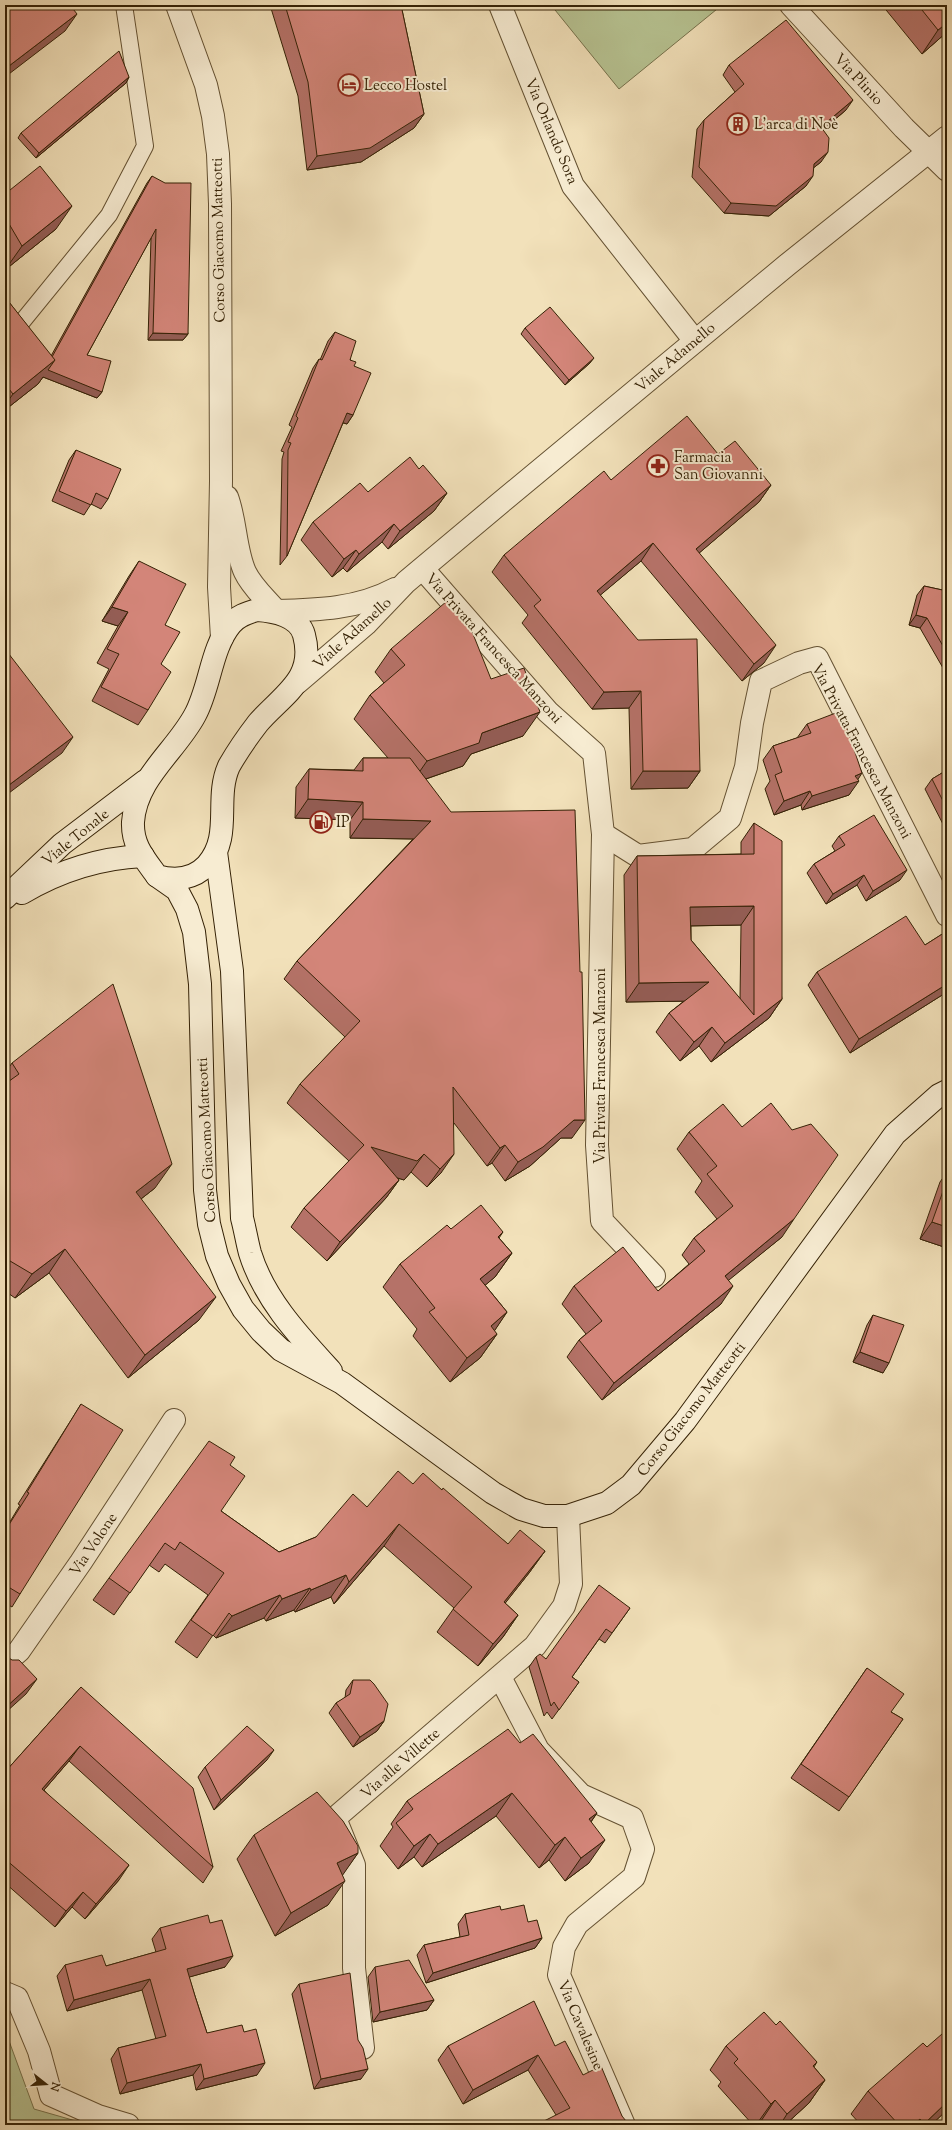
<svg xmlns="http://www.w3.org/2000/svg" width="952" height="2130" viewBox="0 0 952 2130" font-family="'Sorts Mill Goudy',serif">
<rect width="100%" height="100%" fill="#f2e1ba"/>
<filter id="stains"><feTurbulence type="fractalNoise" baseFrequency=".005" numOctaves="4"/><feColorMatrix values="0 0 0 0 .2 0 0 0 0 .09 0 0 0 0 .02 0 0 0 .5 -.17"/></filter>
<radialGradient id="worn" r=".72"><stop offset=".6" stop-color="#630" stop-opacity="0"/><stop offset="1" stop-color="#630" stop-opacity=".3"/></radialGradient>
<!-- green -->
<g fill="#b7c392" stroke="#76724c">
<path d="M 551,5 L 722,5 L 619,89 Z"/>
<path d="M 5,2030 L 34,2109 L 90,2125 L 5,2125 Z"/>
</g>
<g fill="none" stroke-linecap="round" stroke-linejoin="round">
<!-- service casing -->
<g stroke="#645132" stroke-width="18">
<path id="service" d="M 17,328 L 109,215 L 145,146 L 124,5"/>
</g>
<!-- minor casing -->
<g stroke="#645132" stroke-width="24">
<g id="minor">
<path d="M 500,5 L 573,186 L 695,341"/>
<path d="M 791,5 L 904,128 L 947,170"/>
<path d="M 423,569 L 548,712 L 594,753 L 603,834 L 597,1145 L 602,1221 L 654,1276"/>
<path d="M 276,611 C 317,610 358,609 395,589"/>
<path d="M 297,683 L 366,624 L 406,582 L 499,504 L 787,265 L 947,137"/>
<path d="M 603,834 L 638,856 L 693,849 L 730,818 L 746,767 L 752,723 L 761,681 L 799,663 L 817,658 L 947,915"/>
<path d="M 5,1663 L 19,1651 L 81,1562 L 174,1420"/>
<path d="M 500,1677 L 538,1750 L 581,1795 L 632,1818 L 643,1849 L 634,1877 L 577,1924 L 564,1947 L 559,1975 L 624,2125"/>
<path d="M 5,1993 L 17,1998 L 39,2051 L 51,2095 L 98,2116 L 128,2125"/>
<path d="M 363,2048 L 354,1968 L 354,1865 L 335,1818 L 535,1646 L 564,1606 L 571,1584 L 568,1516"/>
</g>
</g>
<!-- tertiary casing -->
<g stroke="#645132" stroke-width="24">
<g id="tertiary">
<path d="M 177,5 L 206,85 L 213,116 L 218,154 L 220,204 L 221,481 L 219,587 L 222,638"/>
<path d="M 227,497 C 236,521 235,550 245,572 C 252,587 266,599 276,611"/>
</g>
</g>
<!-- secondary casing -->
<g stroke="#342105" stroke-width="24">
<g id="secondary">
<path d="M 257,610 C 274,611 299,616 304,635 C 316,679 282,695 258,723 C 248,736 237,752 229,766 C 214,799 233,836 207,865 C 194,879 175,881 157,876 C 144,858 132,845 133,822 C 136,778 176,751 195,715 C 210,688 211,648 231,624 C 238,616 246,613 257,610 Z"/>
<path d="M 216,852 L 232,971 L 242,1218 C 245,1229 247,1242 250,1253 C 264,1299 299,1336 331,1371"/>
<path d="M 157,876 L 177,890 L 187,909 L 194,932 L 200,984 L 205,1190 L 209,1224 L 217,1256 L 229,1284 L 243,1309 L 261,1331 L 281,1350 L 342,1383 L 493,1493 L 521,1509 L 544,1516 L 568,1516 L 607,1503 L 631,1485 L 685,1421 L 895,1134 L 939,1095 L 947,1091"/>
<path d="M 22,893 C 59,871 99,858 143,856"/>
<path d="M 5,898 L 62,844 L 145,781"/>
</g>
</g>
<!-- service -->
<use href="#service" stroke="#f7ecd2" stroke-width="16"/>
<!-- minor -->
<use href="#minor" stroke="#f7ecd2" stroke-width="22"/>
<!-- tertiary -->
<use href="#tertiary" stroke="#f7ecd2" stroke-width="22"/>
<!-- secondary -->
<use href="#secondary" stroke="#f7ecd2" stroke-width="22"/>
</g>
<!-- wall -->
<g fill="#b57268" stroke="#342105" fill-rule="evenodd">
<path d="M 270,5 L 401,5 L 424,114 L 414,128 L 361,162 L 307,170 L 298,96 Z"/>
<path d="M 862,5 L 870,5 L 865,9 Z"/>
<path d="M 882,5 L 947,5 L 947,32 L 922,54 Z"/>
<path d="M 729,65 L 846,110 L 823,130 L 821,162 L 813,168 L 806,186 L 769,216 L 724,213 L 692,177 L 697,129 L 704,120 L 735,92 L 723,75 Z"/>
<path d="M 129,77 L 126,83 L 36,158 L 18,138 L 21,133 Z"/>
<path d="M 152,176 L 188,334 L 183,340 L 148,340 L 151,238 L 87,355 L 102,392 L 97,398 L 43,377 L 38,384 L 5,410 L 5,297 L 51,356 L 147,183 Z"/>
<path d="M 5,194 L 56,229 L 5,270 Z"/>
<path d="M 525,328 L 590,363 L 565,385 L 521,334 Z"/>
<path d="M 335,332 L 354,366 L 353,415 L 347,424 L 343,423 L 287,556 L 280,565 L 282,459 L 284,452 L 281,451 L 292,427 L 289,425 L 313,368 L 319,359 L 320,360 L 328,341 Z"/>
<path d="M 76,450 L 108,499 L 101,509 L 91,504 L 84,515 L 52,501 L 69,460 Z"/>
<path d="M 718,454 L 771,485 L 759,502 L 699,553 L 764,663 L 742,681 L 641,561 L 600,595 L 700,771 L 688,788 L 631,789 L 629,708 L 592,709 L 522,623 L 528,615 L 492,572 L 504,555 L 611,480 Z"/>
<path d="M 419,469 L 447,493 L 434,511 L 388,549 L 382,542 L 347,572 L 343,568 L 332,577 L 301,540 L 313,522 L 368,492 Z"/>
<path d="M 139,561 L 165,625 L 161,664 L 148,710 L 138,725 L 92,701 L 109,669 L 97,663 L 118,626 L 102,621 L 129,576 Z"/>
<path d="M 924,586 L 947,591 L 947,666 L 943,668 L 920,628 L 909,625 L 917,595 Z"/>
<path d="M 391,649 L 491,679 L 523,736 L 471,754 L 463,766 L 426,779 L 572,1138 L 561,1138 L 530,1166 L 505,1181 L 492,1163 L 487,1166 L 454,1123 L 441,1173 L 427,1187 L 411,1172 L 404,1180 L 398,1178 L 399,1180 L 386,1198 L 327,1261 L 291,1227 L 304,1208 L 349,1161 L 287,1103 L 300,1084 L 345,1037 L 284,979 L 297,961 L 413,839 L 350,838 L 350,820 L 295,818 L 296,787 L 309,769 L 354,770 L 363,758 L 388,758 L 354,719 L 370,695 L 384,683 L 375,672 Z"/>
<path d="M 807,724 L 858,780 L 849,795 L 802,810 L 801,805 L 774,815 L 765,789 L 770,781 L 763,760 L 773,746 L 797,738 Z"/>
<path d="M 947,770 L 947,832 L 925,789 L 932,779 Z"/>
<path d="M 754,823 L 782,999 L 769,1018 L 711,1062 L 699,1046 L 680,1061 L 656,1032 L 669,1013 L 684,1001 L 626,1002 L 624,875 L 637,856 L 741,854 L 741,842 ZM 741,925 L 740,999 L 691,940 L 691,926 Z"/>
<path d="M 839,836 L 900,880 L 866,901 L 857,885 L 826,904 L 807,873 L 814,864 L 835,851 L 832,846 Z"/>
<path d="M 947,931 L 947,992 L 850,1053 L 808,985 L 817,972 L 925,945 Z"/>
<path d="M 12,1063 L 155,1188 L 141,1199 L 199,1320 L 128,1378 L 49,1273 L 15,1298 L 5,1291 L 5,1073 Z"/>
<path d="M 689,1132 L 782,1237 L 728,1280 L 721,1304 L 602,1400 L 567,1357 L 579,1340 L 586,1334 L 562,1304 L 574,1286 L 658,1291 L 689,1264 L 682,1255 L 694,1238 L 717,1219 L 695,1192 L 702,1181 L 677,1149 Z"/>
<path d="M 947,1172 L 947,1248 L 920,1239 L 940,1182 Z"/>
<path d="M 451,1229 L 503,1232 L 499,1238 L 512,1253 L 495,1277 L 485,1285 L 507,1312 L 494,1331 L 497,1334 L 480,1358 L 450,1382 L 413,1336 L 417,1329 L 383,1287 L 400,1264 Z"/>
<path d="M 873,1315 L 883,1373 L 853,1362 L 867,1325 Z"/>
<path d="M 81,1404 L 20,1594 L 12,1607 L 5,1603 L 5,1530 L 20,1505 L 18,1504 L 73,1417 Z"/>
<path d="M 230,1465 L 221,1511 L 279,1552 L 316,1537 L 367,1507 L 413,1484 L 442,1490 L 508,1544 L 545,1551 L 529,1573 L 505,1603 L 518,1615 L 503,1637 L 478,1666 L 437,1632 L 454,1608 L 384,1546 L 334,1604 L 331,1597 L 295,1612 L 294,1610 L 266,1621 L 264,1618 L 216,1638 L 213,1635 L 197,1658 L 175,1642 L 208,1595 L 165,1564 L 159,1572 L 149,1565 L 114,1615 L 93,1600 L 109,1578 Z"/>
<path d="M 630,1608 L 605,1643 L 599,1639 L 572,1677 L 579,1682 L 552,1719 L 547,1712 L 544,1716 L 529,1667 L 536,1657 L 546,1659 Z"/>
<path d="M 867,1668 L 891,1712 L 903,1719 L 839,1811 L 791,1778 Z"/>
<path d="M 353,1680 L 384,1721 L 377,1731 L 353,1747 L 329,1713 L 336,1703 L 345,1698 L 346,1690 Z"/>
<path d="M 81,1687 L 213,1867 L 203,1883 L 69,1761 L 44,1790 L 119,1880 L 85,1919 L 72,1907 L 55,1927 L 5,1883 L 5,1772 Z"/>
<path d="M 520,1743 L 597,1813 L 591,1822 L 589,1863 L 565,1881 L 549,1860 L 539,1868 L 496,1816 L 422,1867 L 414,1857 L 398,1869 L 380,1846 L 393,1827 L 391,1824 L 407,1801 Z"/>
<path d="M 267,1760 L 214,1810 L 198,1777 L 205,1767 Z"/>
<path d="M 254,1835 L 358,1853 L 342,1875 L 328,1905 L 275,1936 L 237,1859 Z"/>
<path d="M 501,1910 L 542,1938 L 535,1948 L 426,1983 L 417,1955 L 424,1945 L 460,1937 L 458,1924 L 465,1914 Z"/>
<path d="M 160,1928 L 225,1967 L 189,1977 L 195,1996 L 207,2033 L 257,2075 L 196,2090 L 193,2075 L 120,2094 L 111,2059 L 118,2048 L 156,2039 L 142,1990 L 67,2011 L 57,1976 L 65,1965 L 106,1966 L 156,1952 L 152,1939 Z"/>
<path d="M 375,1967 L 434,2000 L 427,2010 L 373,2022 L 368,1977 Z"/>
<path d="M 299,1984 L 361,2079 L 314,2089 L 292,1994 Z"/>
<path d="M 776,2025 L 817,2062 L 814,2067 L 825,2080 L 809,2103 L 785,2125 L 760,2125 L 759,2124 L 757,2125 L 753,2125 L 718,2086 L 721,2082 L 710,2070 L 726,2046 Z"/>
<path d="M 448,2046 L 555,2046 L 583,2075 L 622,2116 L 556,2115 L 528,2070 L 463,2104 L 438,2060 Z"/>
<path d="M 868,2091 L 946,2111 L 931,2125 L 861,2125 L 851,2114 Z"/>
</g>
<!-- shaded-wall -->
<g fill="#945d55" stroke="#342105">
<path d="M 77,14 L 65,31 L 5,77 L 5,69 Z"/>
<path d="M 947,23 L 947,32 L 922,54 L 938,30 Z"/>
<path d="M 129,77 L 126,83 L 36,158 L 39,153 Z"/>
<path d="M 853,100 L 846,110 L 814,137 L 821,127 Z"/>
<path d="M 424,114 L 414,128 L 361,162 L 307,170 L 317,156 Z"/>
<path d="M 828,152 L 821,162 L 807,173 L 814,164 Z"/>
<path d="M 813,176 L 806,186 L 769,216 L 724,213 L 731,203 Z"/>
<path d="M 72,206 L 56,229 L 5,270 L 22,246 Z"/>
<path d="M 153,333 L 188,334 L 183,340 L 148,340 Z"/>
<path d="M 594,358 L 590,363 L 565,385 L 569,380 Z"/>
<path d="M 55,360 L 102,392 L 97,398 L 43,377 L 38,384 L 5,410 L 5,405 L 13,394 Z"/>
<path d="M 347,413 L 353,415 L 347,424 L 341,422 Z"/>
<path d="M 771,485 L 759,502 L 684,566 L 696,549 Z"/>
<path d="M 447,493 L 434,511 L 388,549 L 400,531 Z"/>
<path d="M 394,524 L 382,542 L 347,572 L 359,554 Z"/>
<path d="M 653,543 L 641,561 L 585,608 L 597,591 Z"/>
<path d="M 356,550 L 343,568 L 332,577 L 344,559 Z"/>
<path d="M 112,607 L 128,612 L 118,626 L 102,621 Z"/>
<path d="M 916,615 L 927,618 L 920,628 L 909,625 Z"/>
<path d="M 776,645 L 764,663 L 742,681 L 754,664 Z"/>
<path d="M 947,663 L 947,666 L 943,668 Z"/>
<path d="M 641,691 L 629,708 L 592,709 L 604,692 Z"/>
<path d="M 540,712 L 523,736 L 471,754 L 463,766 L 411,784 L 427,761 L 482,733 Z"/>
<path d="M 73,737 L 62,753 L 5,796 L 5,788 Z"/>
<path d="M 643,771 L 700,771 L 688,788 L 631,789 Z"/>
<path d="M 862,773 L 857,781 L 859,781 L 849,795 L 802,810 L 812,796 L 855,776 Z"/>
<path d="M 810,791 L 801,805 L 774,815 L 784,801 Z"/>
<path d="M 308,799 L 363,802 L 350,820 L 295,818 Z"/>
<path d="M 363,819 L 431,821 L 418,839 L 350,838 Z"/>
<path d="M 907,870 L 900,880 L 866,901 L 873,891 Z"/>
<path d="M 864,875 L 857,885 L 826,904 L 833,894 Z"/>
<path d="M 754,906 L 741,925 L 677,926 L 690,907 Z"/>
<path d="M 709,982 L 696,1001 L 626,1002 L 639,983 Z"/>
<path d="M 947,984 L 947,992 L 850,1053 L 859,1039 Z"/>
<path d="M 782,999 L 769,1018 L 711,1062 L 725,1043 Z"/>
<path d="M 712,1027 L 699,1046 L 680,1061 L 694,1042 Z"/>
<path d="M 574,1120 L 585,1120 L 572,1138 L 561,1138 L 530,1166 L 505,1181 L 518,1162 Z"/>
<path d="M 505,1145 L 492,1163 L 487,1166 L 500,1148 Z"/>
<path d="M 371,1147 L 424,1154 L 411,1172 L 404,1180 L 358,1166 Z"/>
<path d="M 454,1154 L 441,1173 L 427,1187 L 440,1169 Z"/>
<path d="M 172,1164 L 155,1188 L 119,1216 L 136,1192 Z"/>
<path d="M 399,1180 L 386,1198 L 327,1261 L 340,1242 Z"/>
<path d="M 794,1219 L 782,1237 L 713,1293 L 725,1276 Z"/>
<path d="M 932,1222 L 947,1227 L 947,1248 L 920,1239 Z"/>
<path d="M 65,1249 L 49,1273 L 15,1298 L 32,1274 Z"/>
<path d="M 512,1253 L 495,1277 L 464,1303 L 480,1279 Z"/>
<path d="M 733,1286 L 721,1304 L 602,1400 L 614,1383 Z"/>
<path d="M 216,1297 L 199,1320 L 128,1378 L 145,1355 Z"/>
<path d="M 507,1312 L 491,1336 L 491,1326 Z"/>
<path d="M 497,1334 L 480,1358 L 450,1382 L 467,1358 Z"/>
<path d="M 860,1352 L 889,1363 L 883,1373 L 853,1362 Z"/>
<path d="M 399,1524 L 384,1546 L 334,1604 L 349,1582 Z"/>
<path d="M 545,1551 L 529,1573 L 488,1625 L 504,1602 Z"/>
<path d="M 346,1575 L 331,1597 L 295,1612 L 311,1590 Z"/>
<path d="M 310,1588 L 294,1610 L 266,1621 L 282,1599 Z"/>
<path d="M 280,1595 L 264,1618 L 216,1638 L 232,1616 Z"/>
<path d="M 518,1615 L 503,1637 L 478,1666 L 493,1644 Z"/>
<path d="M 37,1679 L 26,1694 L 5,1713 L 5,1708 Z"/>
<path d="M 384,1721 L 377,1731 L 353,1747 L 360,1737 Z"/>
<path d="M 80,1746 L 69,1761 L 32,1804 L 42,1789 Z"/>
<path d="M 274,1750 L 267,1760 L 214,1810 L 221,1800 Z"/>
<path d="M 512,1793 L 496,1816 L 422,1867 L 438,1844 Z"/>
<path d="M 597,1813 L 581,1836 L 589,1819 Z"/>
<path d="M 430,1834 L 414,1857 L 398,1869 L 414,1846 Z"/>
<path d="M 565,1837 L 549,1860 L 539,1868 L 555,1845 Z"/>
<path d="M 605,1840 L 589,1863 L 565,1881 L 581,1858 Z"/>
<path d="M 358,1853 L 342,1876 L 337,1863 Z"/>
<path d="M 129,1865 L 119,1880 L 85,1919 L 96,1904 Z"/>
<path d="M 345,1881 L 328,1905 L 275,1936 L 291,1913 Z"/>
<path d="M 83,1892 L 72,1907 L 55,1927 L 66,1911 Z"/>
<path d="M 542,1938 L 535,1948 L 426,1983 L 433,1973 Z"/>
<path d="M 233,1956 L 225,1967 L 179,1980 L 187,1969 Z"/>
<path d="M 150,1979 L 142,1990 L 67,2011 L 74,2000 Z"/>
<path d="M 434,2000 L 427,2010 L 373,2022 L 380,2012 Z"/>
<path d="M 538,2055 L 528,2070 L 463,2104 L 473,2090 Z"/>
<path d="M 265,2063 L 257,2075 L 196,2090 L 204,2079 Z"/>
<path d="M 201,2064 L 193,2075 L 120,2094 L 127,2083 Z"/>
<path d="M 368,2069 L 361,2079 L 314,2089 L 321,2079 Z"/>
<path d="M 825,2080 L 809,2103 L 785,2125 L 780,2125 L 787,2114 Z"/>
<path d="M 775,2100 L 759,2124 L 756,2125 L 771,2104 Z"/>
<path d="M 947,2102 L 947,2110 L 946,2111 L 931,2125 L 923,2125 Z"/>
</g>
<!-- building -->
<g fill="#d38579" stroke="#342105" fill-rule="evenodd">
<path d="M 5,5 L 70,5 L 77,14 L 5,69 Z"/>
<path d="M 285,5 L 401,5 L 424,114 L 370,148 L 317,156 L 308,82 Z"/>
<path d="M 918,5 L 947,5 L 947,23 L 938,30 Z"/>
<path d="M 786,20 L 853,100 L 821,127 L 829,138 L 828,152 L 814,164 L 813,176 L 776,206 L 731,203 L 699,167 L 704,120 L 744,84 L 729,65 Z"/>
<path d="M 119,51 L 129,77 L 39,153 L 21,133 Z"/>
<path d="M 40,166 L 72,206 L 22,246 L 5,217 L 5,194 Z"/>
<path d="M 152,176 L 165,183 L 191,183 L 188,334 L 153,333 L 156,229 L 87,355 L 111,361 L 102,392 L 48,370 L 55,360 L 52,357 Z"/>
<path d="M 5,297 L 55,360 L 13,394 L 5,384 Z"/>
<path d="M 550,307 L 594,358 L 569,380 L 525,328 Z"/>
<path d="M 335,332 L 356,341 L 350,360 L 356,362 L 354,366 L 371,373 L 353,415 L 347,413 L 287,556 L 288,450 L 291,443 L 288,442 L 298,418 L 296,416 L 319,359 L 322,360 Z"/>
<path d="M 687,416 L 718,454 L 735,441 L 771,485 L 696,549 L 776,645 L 754,664 L 653,543 L 597,591 L 638,640 L 697,639 L 700,771 L 643,771 L 641,691 L 604,692 L 534,606 L 541,600 L 504,555 L 604,471 L 611,480 Z"/>
<path d="M 76,450 L 121,469 L 108,499 L 96,493 L 91,505 L 59,491 Z"/>
<path d="M 410,457 L 419,469 L 423,465 L 447,493 L 400,531 L 394,524 L 359,554 L 356,550 L 344,559 L 313,522 L 360,483 L 368,492 Z"/>
<path d="M 139,561 L 186,584 L 165,625 L 180,632 L 161,664 L 171,672 L 148,710 L 101,687 L 119,654 L 107,649 L 128,612 L 112,607 Z"/>
<path d="M 924,586 L 947,591 L 947,653 L 927,618 L 916,615 Z"/>
<path d="M 447,601 L 471,629 L 491,679 L 524,668 L 540,712 L 482,733 L 479,743 L 427,761 L 370,695 L 405,665 L 391,649 Z"/>
<path d="M 5,649 L 73,737 L 5,788 Z"/>
<path d="M 841,711 L 862,773 L 855,776 L 859,781 L 812,796 L 810,791 L 784,801 L 775,775 L 782,772 L 773,746 L 811,733 L 807,724 Z"/>
<path d="M 363,758 L 410,758 L 451,812 L 575,810 L 580,972 L 582,972 L 585,1120 L 574,1120 L 543,1147 L 518,1162 L 505,1145 L 500,1148 L 453,1087 L 454,1154 L 440,1169 L 424,1154 L 417,1161 L 371,1147 L 399,1180 L 340,1242 L 304,1208 L 364,1145 L 300,1084 L 360,1021 L 297,961 L 431,821 L 363,819 L 363,802 L 308,799 L 309,769 L 363,771 Z"/>
<path d="M 947,770 L 947,809 L 932,779 Z"/>
<path d="M 874,815 L 907,870 L 873,891 L 864,875 L 833,894 L 814,864 L 845,845 L 839,836 Z"/>
<path d="M 754,823 L 782,841 L 782,999 L 725,1043 L 712,1027 L 694,1042 L 669,1013 L 709,982 L 639,983 L 637,856 L 754,854 ZM 754,906 L 754,1015 L 691,940 L 690,907 Z"/>
<path d="M 906,916 L 925,945 L 947,931 L 947,984 L 859,1039 L 817,972 Z"/>
<path d="M 113,984 L 172,1164 L 136,1192 L 216,1297 L 145,1355 L 65,1249 L 32,1274 L 5,1258 L 5,1084 L 19,1074 L 12,1063 Z"/>
<path d="M 771,1103 L 792,1130 L 811,1124 L 838,1155 L 794,1219 L 725,1276 L 733,1286 L 614,1383 L 579,1340 L 602,1321 L 574,1286 L 623,1247 L 658,1291 L 705,1251 L 694,1238 L 733,1206 L 707,1174 L 717,1166 L 689,1132 L 723,1104 L 742,1127 Z"/>
<path d="M 947,1180 L 947,1227 L 932,1222 Z"/>
<path d="M 481,1205 L 503,1232 L 498,1237 L 512,1253 L 480,1279 L 507,1312 L 491,1326 L 497,1334 L 467,1358 L 429,1312 L 435,1308 L 400,1264 L 447,1225 L 451,1229 Z"/>
<path d="M 873,1315 L 904,1325 L 889,1363 L 860,1352 Z"/>
<path d="M 81,1404 L 123,1430 L 20,1594 L 5,1585 L 5,1531 L 29,1493 L 27,1492 Z"/>
<path d="M 209,1441 L 235,1457 L 230,1465 L 245,1476 L 221,1511 L 279,1552 L 316,1537 L 353,1494 L 367,1507 L 398,1471 L 413,1484 L 423,1473 L 442,1490 L 443,1488 L 508,1544 L 520,1530 L 545,1551 L 504,1602 L 518,1615 L 493,1644 L 453,1609 L 472,1587 L 399,1524 L 349,1582 L 346,1575 L 311,1590 L 310,1588 L 282,1599 L 280,1595 L 232,1616 L 229,1613 L 213,1636 L 191,1620 L 224,1573 L 180,1542 L 175,1550 L 165,1543 L 130,1593 L 109,1578 Z"/>
<path d="M 599,1585 L 630,1608 L 612,1633 L 606,1629 L 572,1677 L 579,1682 L 559,1710 L 554,1702 L 551,1706 L 536,1657 L 540,1654 L 546,1659 Z"/>
<path d="M 5,1653 L 6,1656 L 12,1660 L 19,1660 L 37,1679 L 5,1708 Z"/>
<path d="M 867,1668 L 904,1694 L 891,1712 L 903,1719 L 849,1797 L 801,1764 Z"/>
<path d="M 353,1680 L 370,1680 L 374,1684 L 388,1704 L 384,1721 L 360,1737 L 336,1703 L 350,1694 Z"/>
<path d="M 81,1687 L 193,1788 L 213,1867 L 80,1746 L 42,1789 L 129,1865 L 96,1904 L 83,1892 L 66,1911 L 5,1859 L 5,1772 Z"/>
<path d="M 247,1726 L 274,1750 L 221,1800 L 205,1767 Z"/>
<path d="M 508,1729 L 520,1743 L 533,1734 L 597,1813 L 589,1819 L 605,1840 L 581,1858 L 565,1837 L 555,1845 L 512,1793 L 438,1844 L 430,1834 L 414,1846 L 396,1823 L 413,1809 L 407,1801 Z"/>
<path d="M 317,1792 L 343,1821 L 358,1846 L 358,1853 L 337,1863 L 345,1881 L 291,1913 L 254,1835 Z"/>
<path d="M 524,1905 L 528,1922 L 537,1920 L 542,1938 L 433,1973 L 424,1945 L 469,1935 L 465,1914 L 500,1906 L 501,1910 Z"/>
<path d="M 208,1915 L 210,1923 L 222,1920 L 233,1956 L 187,1969 L 195,1996 L 207,2033 L 242,2025 L 244,2032 L 256,2029 L 265,2063 L 204,2079 L 201,2064 L 127,2083 L 118,2048 L 166,2036 L 150,1979 L 74,2000 L 65,1965 L 102,1955 L 106,1966 L 166,1949 L 160,1928 Z"/>
<path d="M 409,1960 L 434,2000 L 380,2012 L 375,1967 Z"/>
<path d="M 350,1973 L 358,2040 L 363,2048 L 368,2069 L 321,2079 L 299,1984 Z"/>
<path d="M 534,2001 L 555,2046 L 565,2041 L 583,2075 L 601,2066 L 622,2116 L 626,2121 L 632,2123 L 633,2125 L 536,2125 L 570,2108 L 538,2055 L 473,2090 L 448,2046 Z"/>
<path d="M 764,2012 L 776,2025 L 780,2021 L 817,2062 L 813,2066 L 825,2080 L 787,2114 L 775,2100 L 771,2104 L 757,2088 L 734,2063 L 738,2059 L 726,2046 Z"/>
<path d="M 942,2034 L 947,2040 L 947,2102 L 924,2124 L 920,2119 L 913,2125 L 899,2125 L 868,2091 L 923,2043 L 927,2047 Z"/>
</g>
<!-- icons -->
<defs>
<g id="hotel-ring" transform="scale(1.15)"><circle r="9.5" fill="#f7ecd2" stroke="#8f2418" stroke-width="1.5"/><path d="M-6-4.5h1.5V1H6V5H4.5V3h-9V5H-6ZM-4 0a1.8 1.8 0 1 1 3.6 0ZM.5 0V-2.5h3Q6-2.5 6 0Z" fill="#8f2418"/></g>
<g id="building-ring" transform="scale(1.15)"><circle r="9.5" fill="#f7ecd2" stroke="#8f2418" stroke-width="1.5"/><path d="M-4-6H4V6H1V3H-1V6H-4ZM-2.5-4.3h1.7v1.8h-1.7ZM.8-4.3h1.7v1.8H.8ZM-2.5-1h1.7V.8h-1.7ZM.8-1h1.7V.8H.8Z" fill="#8f2418"/></g>
<g id="pharmacy-ring" transform="scale(1.15)"><circle r="9.5" fill="#f7ecd2" stroke="#8f2418" stroke-width="1.5"/><path d="M-2-6h4v4h4v4h-4v4h-4v-4h-4v-4h4Z" fill="#8f2418"/></g>
<g id="fuel-ring" transform="scale(1.15)"><circle r="9.5" fill="#f7ecd2" stroke="#8f2418" stroke-width="1.5"/><path d="M-5.5-6h7V0h2V4h1.3V-2.5L3-4.5l.8-.8L6-3V5H2.5V1h-1V6h-7ZM-4.2-4.7v3.2H.2V-4.7Z" fill="#8f2418"/></g>
</defs>
<g fill-rule="evenodd">
<use href="#hotel-ring" x="349" y="85"/>
<use href="#building-ring" x="738" y="124"/>
<use href="#pharmacy-ring" x="658" y="466"/>
<use href="#fuel-ring" x="321" y="822"/>
</g>
<g text-anchor="middle" stroke-width="4" stroke-linejoin="round" paint-order="stroke">
<!-- street labels -->
<g font-size="15" fill="#342105" stroke="#f7ecd2">
<text transform="translate(859 79) rotate(47)" y="5">Via Plinio</text>
<text transform="translate(552 131) rotate(67)" y="5">Via Orlando Sora</text>
<text transform="translate(218 240) rotate(-91)" y="5">Corso Giacomo Matteotti</text>
<text transform="translate(675 357) rotate(-40)" y="5">Viale Adamello</text>
<text transform="translate(352 633) rotate(-42)" y="5">Viale Adamello</text>
<text transform="translate(494 648) rotate(48)" y="5">Via Privata Francesca Manzoni</text>
<text transform="translate(862 751) rotate(62)" y="5">Via Privata Francesca Manzoni</text>
<text transform="translate(75 837) rotate(-39)" y="5">Viale Tonale</text>
<text transform="translate(600 1066) rotate(-90)" y="5">Via Privata Francesca Manzoni</text>
<text transform="translate(206 1140) rotate(-93)" y="5">Corso Giacomo Matteotti</text>
<text transform="translate(691 1409) rotate(-52)" y="5">Corso Giacomo Matteotti</text>
<text transform="translate(93 1544) rotate(-56)" y="5">Via Volone</text>
<text transform="translate(400 1763) rotate(-41)" y="5">Via alle Villette</text>
<text transform="translate(581 2025) rotate(67)" y="5">Via Cavalesine</text>
</g>
<!-- poi labels -->
<g font-size="15" fill="#342105" stroke="#f7ecd2" text-anchor="start">
<text x="364" y="90">Lecco Hostel</text>
<text x="754" y="129">L'arca di Noè</text>
<text x="674" y="462">Farmacia<tspan x="674" dy="17">San Giovanni</tspan></text>
<text x="336" y="827">IP</text>
</g>
</g>
<!-- margin -->
<rect width="952" height="2130" fill="none" stroke="#f2e1ba" stroke-width="20"/>
<rect x="6" y="6" width="940" height="2118" fill="none" stroke="#342105" stroke-width="2"/>
<rect x="10" y="10" width="932" height="2110" fill="none" stroke="#342105"/>
<!-- north arrow -->
<g transform="translate(46 2084) rotate(107)" stroke="#f7ecd2" stroke-width="3" paint-order="stroke">
<path d="M0-3L7 15L0 10L-7 15Z" fill="#342105"/>
<text y="-6" font-size="11" font-weight="bold" text-anchor="middle" fill="#342105">N</text>
</g>
<rect width="100%" height="100%" filter="url(#stains)"/>
<rect width="100%" height="100%" fill="url(#worn)"/>
</svg>
